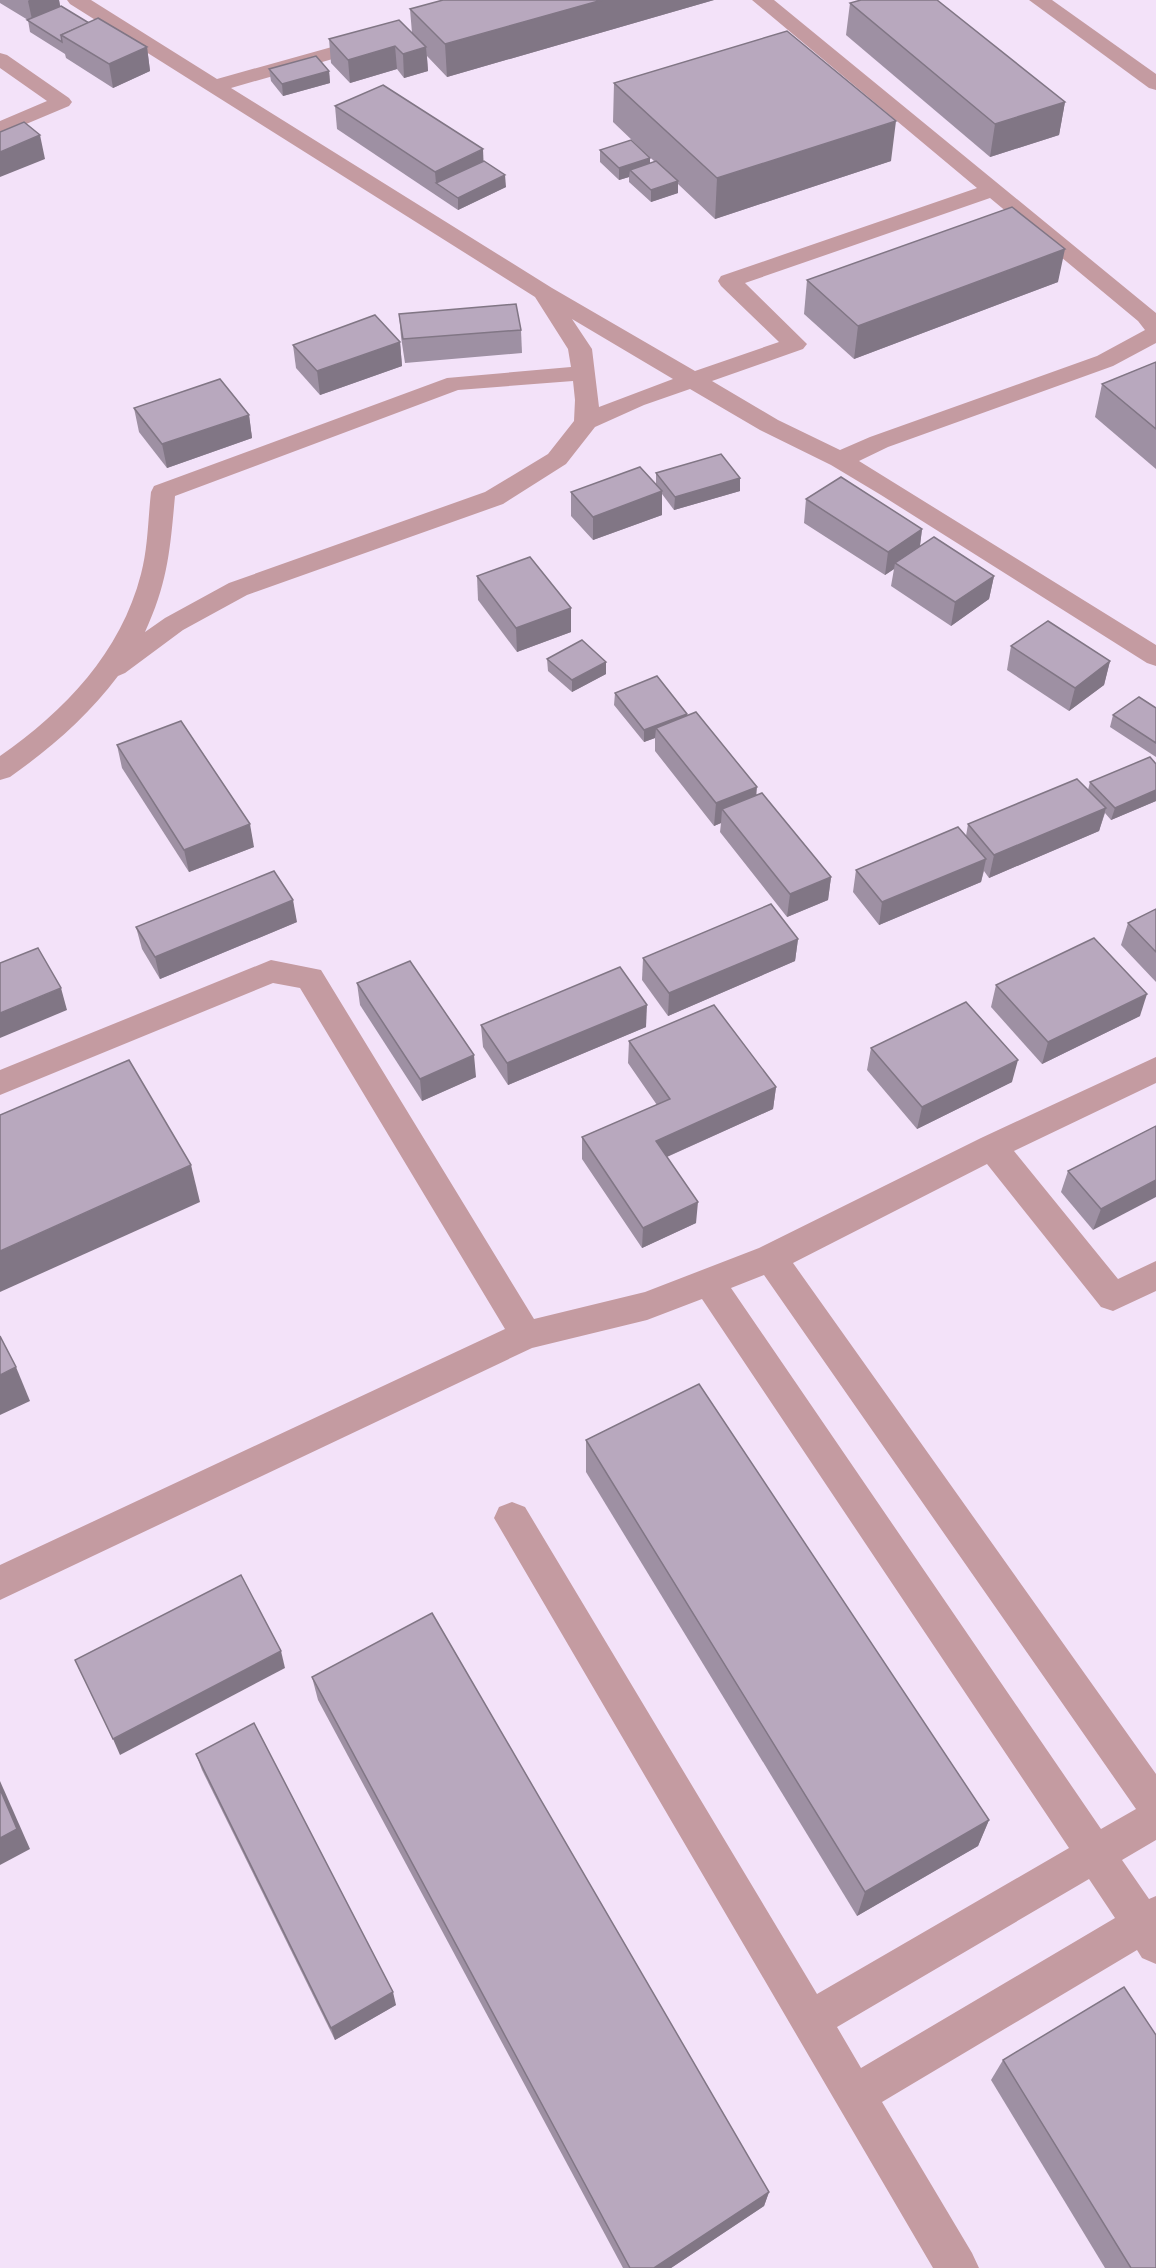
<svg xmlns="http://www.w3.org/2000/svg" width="1156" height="2268" viewBox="0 0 1156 2268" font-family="Roboto,sans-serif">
<rect width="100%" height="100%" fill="#f3e2f9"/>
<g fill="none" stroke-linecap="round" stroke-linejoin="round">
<!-- service -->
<g fill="#c49ba1" fill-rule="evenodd">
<path d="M 67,0 L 91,0 L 217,79 L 364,38 L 378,38 L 381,42 L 378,46 L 231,88 L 552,288 L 695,371 L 779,342 L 721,286 L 718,281 L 721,276 L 977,188 L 752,0 L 774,0 L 1156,313 L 1156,343 L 1113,366 L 888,447 L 859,461 L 1156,645 L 1156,666 L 1147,663 L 881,495 L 831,465 L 760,430 L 690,389 L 644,405 L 595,427 L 566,464 L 503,504 L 247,595 L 183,630 L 125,673 L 118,676 C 88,716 51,748 10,777 L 0,780 L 0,756 C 65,711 121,652 141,574 C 148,548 148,519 151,492 L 154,486 L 447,378 L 571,367 L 568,349 L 535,297 L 70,4 ZM 990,198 L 1138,321 L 1145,330 L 1097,356 L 870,437 L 840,450 L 778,420 L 712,381 L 803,349 L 807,344 L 745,283 ZM 572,319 L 673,379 L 599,407 L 592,349 ZM 573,381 L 575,400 L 574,421 L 548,454 L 485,492 L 229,583 L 165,618 L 145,632 C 168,582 170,550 175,496 L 458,390 Z"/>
<path d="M 1029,0 L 1052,0 L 1156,74 L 1156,90 L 1149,88 Z"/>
<path d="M 0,53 L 7,55 L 69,98 L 72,102 L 69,106 L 0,135 L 0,121 L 47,101 L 0,68 Z"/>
<path d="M 271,960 L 321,970 L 534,1319 L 645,1292 L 759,1248 L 981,1138 L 1156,1057 L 1156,1083 L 1014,1151 L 1118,1279 L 1156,1261 L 1156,1291 L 1113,1311 L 1101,1307 L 987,1164 L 793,1263 L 1156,1774 L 1156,1840 L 1122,1860 L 1149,1899 L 1156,1896 L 1156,1964 L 1142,1958 L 1137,1950 L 882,2102 L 972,2253 L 979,2268 L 933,2268 L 494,1518 L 499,1507 L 512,1502 L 525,1507 L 817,1994 L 1069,1848 L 702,1299 L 647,1320 L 532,1348 L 0,1600 L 0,1565 L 505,1329 L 300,988 L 273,983 L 0,1095 L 0,1070 ZM 764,1275 L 1136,1809 L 1101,1829 L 731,1288 ZM 1089,1879 L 1115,1918 L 861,2068 L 837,2027 Z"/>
</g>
</g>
<!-- wall -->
<g fill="#9e90a3">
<path d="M 0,0 L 59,0 L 60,6 L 89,23 L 147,47 L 150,71 L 113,88 L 66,58 L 65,54 L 30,32 L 28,20 L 0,3 Z"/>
<path d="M 714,0 L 447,77 L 427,56 L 428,71 L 404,78 L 397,69 L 350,83 L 331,63 L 329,39 L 412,33 L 410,9 Z"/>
<path d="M 850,3 L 1065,102 L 1059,135 L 990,157 L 846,35 Z"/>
<path d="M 269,69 L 329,71 L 330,83 L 283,96 L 271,81 Z"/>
<path d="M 614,83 L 891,161 L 715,219 L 678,184 L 678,193 L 651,202 L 629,182 L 629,177 L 619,180 L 600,162 L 600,150 L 650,158 L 650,163 L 655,162 L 613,122 Z"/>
<path d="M 335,106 L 484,161 L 506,187 L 458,210 L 337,129 Z"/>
<path d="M 807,280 L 1058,282 L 854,359 L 804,314 Z"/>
<path d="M 399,314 L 521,330 L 522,353 L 405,363 L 401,337 Z"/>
<path d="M 400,342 L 402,366 L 320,395 L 296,368 L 293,345 Z"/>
<path d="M 1156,362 L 1156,469 L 1095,417 L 1102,384 Z"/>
<path d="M 134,408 L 249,415 L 252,438 L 167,468 L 139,432 Z"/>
<path d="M 656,473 L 740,478 L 740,491 L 674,510 L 662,494 L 662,515 L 593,540 L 571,516 L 571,492 L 656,484 Z"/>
<path d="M 806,499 L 922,529 L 920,546 L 994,576 L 989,599 L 951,626 L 891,586 L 894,569 L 885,575 L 804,523 Z"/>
<path d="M 477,576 L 571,608 L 571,632 L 517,652 L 478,600 Z"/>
<path d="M 1011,646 L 1110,661 L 1104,685 L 1069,711 L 1007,670 Z"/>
<path d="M 547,659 L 606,662 L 606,674 L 572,692 L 548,671 Z"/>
<path d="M 615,693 L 687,714 L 687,715 L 757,795 L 831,877 L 828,900 L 787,917 L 720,832 L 721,823 L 714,826 L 655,751 L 655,738 L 644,742 L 614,705 Z"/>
<path d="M 1156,708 L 1156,757 L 1110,727 L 1113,715 Z"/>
<path d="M 117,745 L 254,847 L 189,872 L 122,768 Z"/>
<path d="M 1156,764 L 1156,801 L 1111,820 L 1105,813 L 1099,831 L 989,878 L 984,871 L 981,882 L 879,925 L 853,892 L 856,870 L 966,836 L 968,824 L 1088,790 L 1090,782 Z"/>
<path d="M 1156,909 L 1156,982 L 1121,945 L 1128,923 Z"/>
<path d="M 297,922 L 160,979 L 142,949 L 136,927 Z"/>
<path d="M 798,939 L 795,961 L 668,1016 L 642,980 L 643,958 Z"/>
<path d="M 357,983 L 476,1077 L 422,1101 L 360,1005 Z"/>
<path d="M 996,985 L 1140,1016 L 1042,1064 L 991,1007 Z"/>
<path d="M 481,1025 L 646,1027 L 508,1085 L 483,1047 Z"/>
<path d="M 629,1041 L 776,1087 L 773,1109 L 667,1157 L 696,1223 L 642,1248 L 582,1159 L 582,1137 L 657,1105 L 628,1063 Z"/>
<path d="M 871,1048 L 1012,1082 L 917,1129 L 867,1070 Z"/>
<path d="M 1156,1126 L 1093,1230 L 1061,1192 L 1068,1171 Z"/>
<path d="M 586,1440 L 989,1820 L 978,1846 L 857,1916 L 586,1472 Z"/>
<path d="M 312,1677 L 769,2192 L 764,2206 L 671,2268 L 623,2268 L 318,1700 Z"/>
<path d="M 196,1754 L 396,2005 L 335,2040 L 202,1770 Z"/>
<path d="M 1003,2060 L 1156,2268 L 1105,2268 L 991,2080 Z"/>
</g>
<!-- shaded-wall -->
<g fill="#817685">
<path d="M 29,0 L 59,0 L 61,11 L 33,24 L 28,1 Z"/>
<path d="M 602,0 L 714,0 L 447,77 L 445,44 Z"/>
<path d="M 395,46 L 397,69 L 350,83 L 348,60 Z"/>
<path d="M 147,47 L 150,71 L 113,88 L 109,64 Z"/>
<path d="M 426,47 L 428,71 L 404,78 L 403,54 Z"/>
<path d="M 329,71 L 330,83 L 283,96 L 282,84 Z"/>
<path d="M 1065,102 L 1059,135 L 990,157 L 995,124 Z"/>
<path d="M 896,121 L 891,161 L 715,219 L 717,178 Z"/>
<path d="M 40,135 L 45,159 L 0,177 L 0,152 Z"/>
<path d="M 483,149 L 484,173 L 436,183 L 435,172 Z"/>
<path d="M 650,158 L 650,170 L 630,170 L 629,177 L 619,180 L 619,168 Z"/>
<path d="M 505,175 L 506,187 L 458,210 L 458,198 Z"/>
<path d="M 678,181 L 678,193 L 651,202 L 651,190 Z"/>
<path d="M 1065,249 L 1058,282 L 854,359 L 858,326 Z"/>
<path d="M 400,342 L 402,366 L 320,395 L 317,371 Z"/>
<path d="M 249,415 L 252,438 L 167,468 L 162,444 Z"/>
<path d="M 740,478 L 740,491 L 674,510 L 675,497 Z"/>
<path d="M 662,491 L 662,515 L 593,540 L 593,517 Z"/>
<path d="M 922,529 L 919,553 L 895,563 L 894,569 L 885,575 L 888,552 Z"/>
<path d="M 994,576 L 989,599 L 951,626 L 955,602 Z"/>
<path d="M 571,608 L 571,632 L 517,652 L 516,628 Z"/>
<path d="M 1110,661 L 1104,685 L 1069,711 L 1075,688 Z"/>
<path d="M 606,662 L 606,674 L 572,692 L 572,680 Z"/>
<path d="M 687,714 L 687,726 L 656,728 L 655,738 L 644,742 L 644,730 Z"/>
<path d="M 757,787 L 755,810 L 722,809 L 721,823 L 714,826 L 716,803 Z"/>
<path d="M 1156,790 L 1156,801 L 1111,820 L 1115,808 Z"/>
<path d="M 1106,808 L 1099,831 L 989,878 L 994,855 Z"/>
<path d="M 250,824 L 254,847 L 189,872 L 184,850 Z"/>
<path d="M 986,859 L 981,882 L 879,925 L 882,902 Z"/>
<path d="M 831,877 L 828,900 L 787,917 L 790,894 Z"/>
<path d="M 293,900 L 297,922 L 160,979 L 155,957 Z"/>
<path d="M 798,939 L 795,961 L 668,1016 L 669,993 Z"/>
<path d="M 61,988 L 67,1010 L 0,1038 L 0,1013 Z"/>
<path d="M 1147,994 L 1140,1016 L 1042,1064 L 1048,1042 Z"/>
<path d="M 647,1005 L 646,1027 L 508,1085 L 507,1063 Z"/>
<path d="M 474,1055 L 476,1077 L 422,1101 L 420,1079 Z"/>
<path d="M 1018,1060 L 1012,1082 L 917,1129 L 922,1107 Z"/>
<path d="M 776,1087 L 773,1109 L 655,1162 L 656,1141 Z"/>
<path d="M 191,1165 L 200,1202 L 0,1292 L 0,1251 Z"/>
<path d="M 1156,1180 L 1156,1197 L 1093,1230 L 1101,1209 Z"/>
<path d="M 698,1202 L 696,1223 L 642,1248 L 643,1228 Z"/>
<path d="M 16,1367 L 30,1401 L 0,1415 L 0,1375 Z"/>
<path d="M 281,1651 L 285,1668 L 120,1755 L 113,1739 Z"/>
<path d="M 0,1781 L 30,1849 L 0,1865 Z"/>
<path d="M 989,1820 L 978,1846 L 857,1916 L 865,1892 Z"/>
<path d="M 393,1992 L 396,2005 L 335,2040 L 331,2028 Z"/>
<path d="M 769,2192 L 764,2206 L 671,2268 L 654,2268 Z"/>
</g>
<!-- building -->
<g fill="#b8a8be" stroke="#817685" stroke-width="1.5">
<path d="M 443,0 L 602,0 L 445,44 L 410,9 Z"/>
<path d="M 861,0 L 937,0 L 1065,102 L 995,124 L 850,3 Z"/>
<path d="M 61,6 L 89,23 L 61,35 L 62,42 L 27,20 Z"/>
<path d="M 98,18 L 147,47 L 109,64 L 61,35 Z"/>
<path d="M 399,20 L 426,47 L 403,54 L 395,46 L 348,60 L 329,39 Z"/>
<path d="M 787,31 L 896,121 L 717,178 L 614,83 Z"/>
<path d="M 316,56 L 329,71 L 282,84 L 269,69 Z"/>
<path d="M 383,85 L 483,149 L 435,172 L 335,106 Z"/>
<path d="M 24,122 L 40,135 L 0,152 L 0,132 Z"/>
<path d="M 631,140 L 650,158 L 619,168 L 600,150 Z"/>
<path d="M 484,161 L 505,175 L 458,198 L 436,183 Z"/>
<path d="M 656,161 L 678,181 L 651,190 L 630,170 Z"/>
<path d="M 1012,207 L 1065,249 L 858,326 L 807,280 Z"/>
<path d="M 516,304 L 521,330 L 403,339 L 399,314 Z"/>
<path d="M 375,315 L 400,342 L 317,371 L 293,345 Z"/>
<path d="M 1156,362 L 1156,429 L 1102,384 Z"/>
<path d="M 220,379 L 249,415 L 162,444 L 134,408 Z"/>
<path d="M 721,454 L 740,478 L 675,497 L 656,473 Z"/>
<path d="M 640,467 L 662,491 L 593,517 L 571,492 Z"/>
<path d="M 841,477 L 922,529 L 888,552 L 806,499 Z"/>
<path d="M 934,537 L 994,576 L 955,602 L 895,563 Z"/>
<path d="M 530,557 L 571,608 L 516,628 L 477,576 Z"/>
<path d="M 1048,621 L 1110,661 L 1075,688 L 1011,646 Z"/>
<path d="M 582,640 L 606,662 L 572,680 L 547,659 Z"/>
<path d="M 657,676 L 687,714 L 644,730 L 615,693 Z"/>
<path d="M 1139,697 L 1156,708 L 1156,743 L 1113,715 Z"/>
<path d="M 696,712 L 757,787 L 716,803 L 656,728 Z"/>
<path d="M 181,721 L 250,824 L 184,850 L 117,745 Z"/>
<path d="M 1150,757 L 1156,764 L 1156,790 L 1115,808 L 1090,782 Z"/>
<path d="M 1077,779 L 1106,808 L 994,855 L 968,824 Z"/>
<path d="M 762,793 L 831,877 L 790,894 L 722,809 Z"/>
<path d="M 958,827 L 986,859 L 882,902 L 856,870 Z"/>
<path d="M 274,871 L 293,900 L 155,957 L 136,927 Z"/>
<path d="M 771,904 L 798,939 L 669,993 L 643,958 Z"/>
<path d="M 1156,909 L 1156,952 L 1128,923 Z"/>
<path d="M 1094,938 L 1147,994 L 1048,1042 L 996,985 Z"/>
<path d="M 38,948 L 61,988 L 0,1013 L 0,963 Z"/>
<path d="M 410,961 L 474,1055 L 420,1079 L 357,983 Z"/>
<path d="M 620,967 L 647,1005 L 507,1063 L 481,1025 Z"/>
<path d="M 966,1002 L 1018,1060 L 922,1107 L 871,1048 Z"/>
<path d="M 714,1005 L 776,1087 L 656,1141 L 698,1202 L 643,1228 L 582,1137 L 670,1099 L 629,1041 Z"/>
<path d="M 129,1060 L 191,1165 L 0,1251 L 0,1115 Z"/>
<path d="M 1156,1126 L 1156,1180 L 1101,1209 L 1068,1171 Z"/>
<path d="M 0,1336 L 16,1367 L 0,1375 Z"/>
<path d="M 699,1384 L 989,1820 L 865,1892 L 586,1440 Z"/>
<path d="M 241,1575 L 281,1651 L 113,1739 L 75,1660 Z"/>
<path d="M 432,1613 L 769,2192 L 654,2268 L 630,2268 L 312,1677 Z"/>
<path d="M 254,1723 L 393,1992 L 331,2028 L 196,1754 Z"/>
<path d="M 0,1789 L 17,1829 L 0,1838 Z"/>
<path d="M 1124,1987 L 1156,2035 L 1156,2268 L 1131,2268 L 1003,2060 Z"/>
</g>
</svg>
